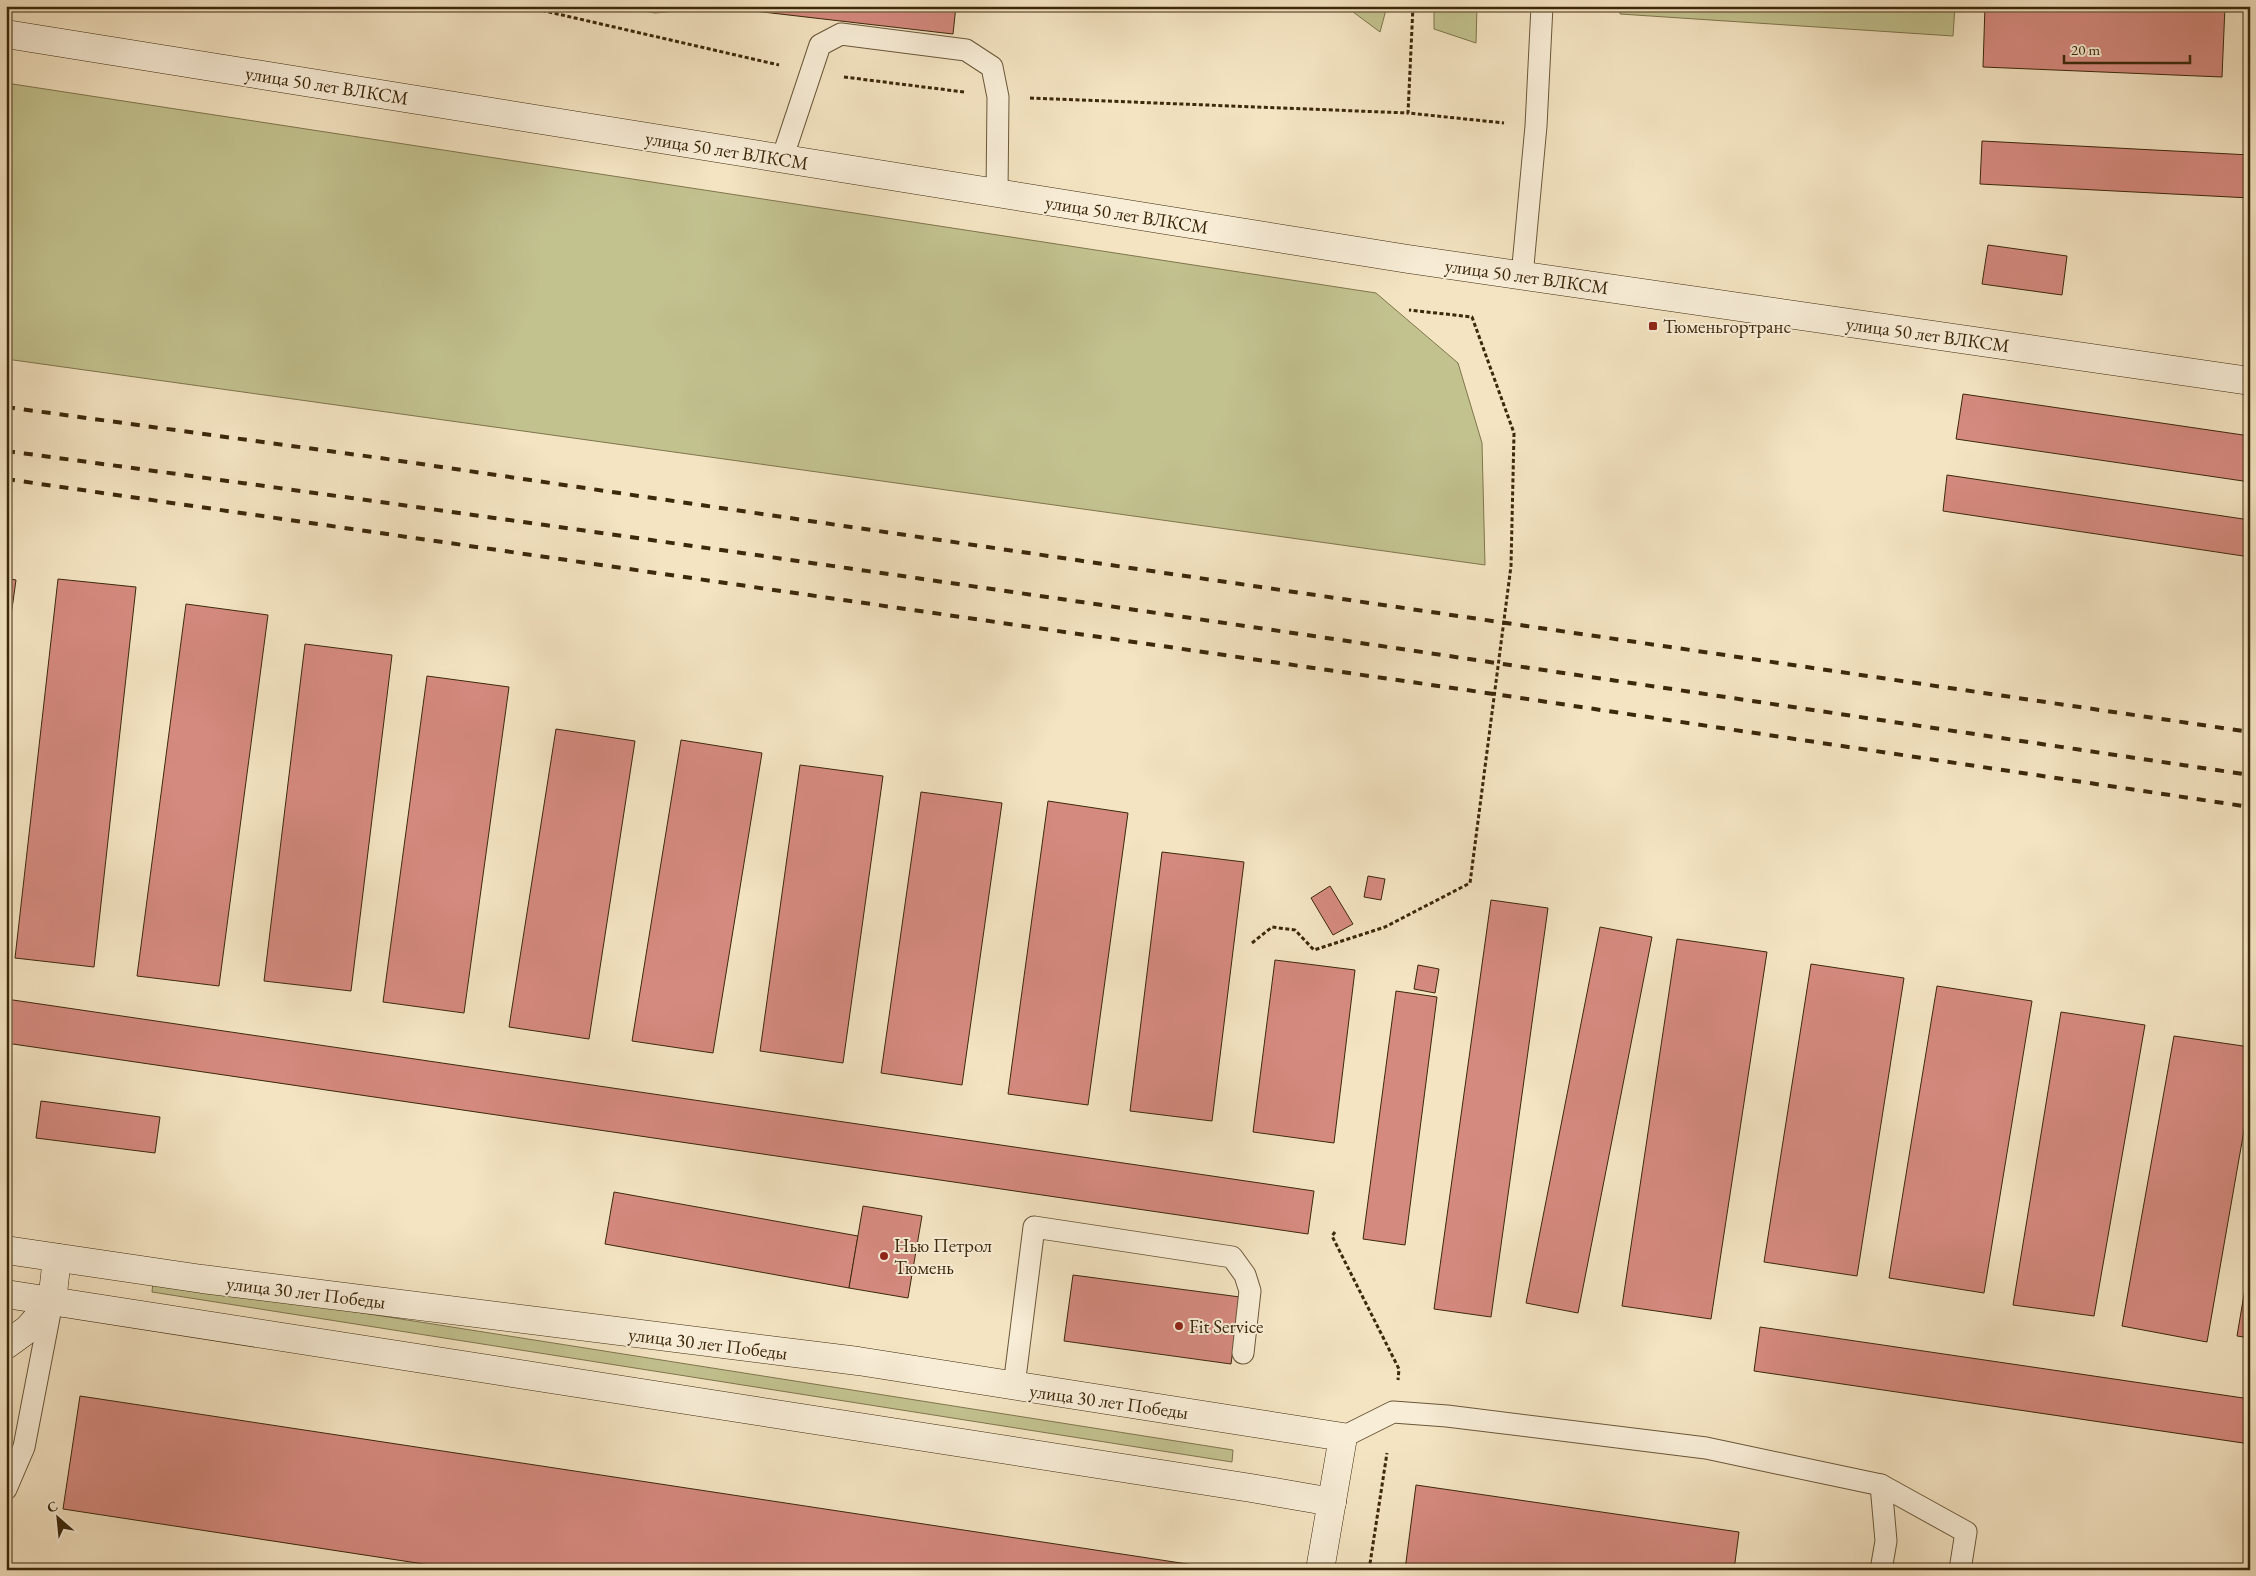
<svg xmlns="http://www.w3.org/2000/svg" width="2256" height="1576" viewBox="0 0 2256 1576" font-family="'EB Garamond',serif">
<rect width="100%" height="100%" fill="#f4e4c2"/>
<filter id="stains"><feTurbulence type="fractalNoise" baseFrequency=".004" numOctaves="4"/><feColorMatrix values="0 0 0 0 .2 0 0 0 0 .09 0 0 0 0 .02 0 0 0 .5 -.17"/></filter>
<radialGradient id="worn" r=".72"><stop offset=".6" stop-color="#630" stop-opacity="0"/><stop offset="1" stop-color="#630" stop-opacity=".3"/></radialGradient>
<!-- green -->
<g fill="#c2c28f" stroke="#7f754d">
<path d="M 617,6 L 733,6 L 655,13 Z"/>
<path d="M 1345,6 L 1387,6 L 1380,32 Z"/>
<path d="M 1434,6 L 1477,6 L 1476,43 L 1434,29 Z"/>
<path d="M 1620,6 L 1955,6 L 1953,36 L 1620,14 Z"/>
<path d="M 6,83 L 1376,293 L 1458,363 L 1482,443 L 1485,565 L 6,359 Z"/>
<path d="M 153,1280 L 1233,1450 L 1232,1462 L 152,1292 Z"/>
</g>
<!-- building -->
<g fill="#d58a7f" stroke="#3c280b">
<path d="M 754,6 L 956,6 L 953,34 L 754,11 Z"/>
<path d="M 1985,6 L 2225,6 L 2222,77 L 1983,67 Z"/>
<path d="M 1982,141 L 2250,155 L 2250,198 L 1980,184 Z"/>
<path d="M 1988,245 L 2067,256 L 2062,295 L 1982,284 Z"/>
<path d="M 1963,394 L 2250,436 L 2250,482 L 1956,439 Z"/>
<path d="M 1947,475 L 2250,520 L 2250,557 L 1943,511 Z"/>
<path d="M 6,578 L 16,580 L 6,652 Z"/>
<path d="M 58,579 L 136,587 L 94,967 L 15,958 Z"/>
<path d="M 186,604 L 268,615 L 219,986 L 137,976 Z"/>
<path d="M 305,644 L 392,655 L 351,991 L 264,981 Z"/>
<path d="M 427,676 L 509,687 L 464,1013 L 383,1002 Z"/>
<path d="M 556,729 L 635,741 L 589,1039 L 509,1027 Z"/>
<path d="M 681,740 L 762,753 L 713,1053 L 632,1041 Z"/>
<path d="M 800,765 L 883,776 L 843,1063 L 760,1051 Z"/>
<path d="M 921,792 L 1002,803 L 962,1085 L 881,1073 Z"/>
<path d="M 1048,801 L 1128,813 L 1088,1105 L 1008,1094 Z"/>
<path d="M 1162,852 L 1244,862 L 1212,1121 L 1130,1111 Z"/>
<path d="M 1368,876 L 1385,879 L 1381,900 L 1364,897 Z"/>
<path d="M 1330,886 L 1353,924 L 1333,935 L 1311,898 Z"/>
<path d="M 1491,900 L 1548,908 L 1491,1317 L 1434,1309 Z"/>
<path d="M 1600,927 L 1652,937 L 1578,1313 L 1526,1303 Z"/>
<path d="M 1677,939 L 1767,952 L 1711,1319 L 1622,1306 Z"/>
<path d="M 1275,960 L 1355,970 L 1334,1143 L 1253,1132 Z"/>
<path d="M 1811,964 L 1904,978 L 1857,1276 L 1764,1262 Z"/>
<path d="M 1418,965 L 1439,969 L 1435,993 L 1414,989 Z"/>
<path d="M 1937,986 L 2032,1001 L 1984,1293 L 1889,1278 Z"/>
<path d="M 1396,991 L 1437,997 L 1405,1245 L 1363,1239 Z"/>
<path d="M 6,999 L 1314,1191 L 1308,1234 L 6,1043 Z"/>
<path d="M 2061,1012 L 2145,1025 L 2094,1316 L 2013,1305 Z"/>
<path d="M 2174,1036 L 2250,1047 L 2250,1096 L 2207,1342 L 2122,1326 Z"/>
<path d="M 41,1101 L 160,1117 L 155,1153 L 36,1138 Z"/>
<path d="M 614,1192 L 858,1236 L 849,1288 L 605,1244 Z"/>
<path d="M 863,1206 L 922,1216 L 908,1298 L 849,1288 Z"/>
<path d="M 2250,1259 L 2250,1338 L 2237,1336 Z"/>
<path d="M 1073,1275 L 1240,1297 L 1231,1364 L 1064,1341 Z"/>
<path d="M 1760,1327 L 2250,1399 L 2250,1444 L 1754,1371 Z"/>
<path d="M 80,1396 L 1227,1570 L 463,1570 L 63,1509 Z"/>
<path d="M 1416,1485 L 1739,1532 L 1734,1570 L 1405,1570 Z"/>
<path d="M 2021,1566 L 2048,1570 L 2020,1570 Z"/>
</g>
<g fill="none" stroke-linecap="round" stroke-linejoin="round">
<!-- lane casing -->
<g stroke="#6a5739" stroke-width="23">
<g id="lane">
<path d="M 782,159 L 820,45 L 841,34 L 966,50 L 992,67 L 998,97 L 997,193"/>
<path d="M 1522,276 L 1536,126 L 1542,6"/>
<path d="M 1014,1386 L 1034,1227 L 1232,1257 L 1245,1275 L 1250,1291 L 1243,1353"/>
<path d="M 1343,1437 L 1393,1412 L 1447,1416 L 1706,1448 L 1881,1485 L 1966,1532 L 1960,1570"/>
<path d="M 1881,1485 L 1886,1541 L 1881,1570"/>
<path d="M 6,1489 L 24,1447 L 52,1302"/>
</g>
</g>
<!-- secondary casing -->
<g stroke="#3c280b" stroke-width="29">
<g id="secondary">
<path d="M 6,34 L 1408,259 L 2250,381"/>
<path d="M 6,1250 L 202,1279 L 858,1361 L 1343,1437 L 1320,1570"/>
<path d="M 6,1294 L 1251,1488 L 1332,1502"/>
<path d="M 6,1345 L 28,1329 L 52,1302 L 57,1258"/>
</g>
</g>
<!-- path -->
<g stroke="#3c280b" stroke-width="3" stroke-dasharray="4 2.5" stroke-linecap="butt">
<path d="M 523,6 L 779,65"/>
<path d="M 1413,6 L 1408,113 L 1504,123"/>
<path d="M 844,77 L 964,92"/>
<path d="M 1030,98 L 1408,113"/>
<path d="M 1252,943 L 1272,927 L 1295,930 L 1314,950 L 1385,927 L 1470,883 L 1511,566 L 1514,433 L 1472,317 L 1409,310"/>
<path d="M 1335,1232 L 1332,1236 L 1399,1369 L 1398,1380"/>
<path d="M 1369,1570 L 1387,1453"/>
</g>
<!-- lane -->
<use href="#lane" stroke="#f8edd7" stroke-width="21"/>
<!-- secondary -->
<use href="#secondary" stroke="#f8edd7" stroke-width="28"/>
<!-- rail -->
<g stroke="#3c280b" stroke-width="4" stroke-dasharray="9 9" stroke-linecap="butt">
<path d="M 6,407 L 380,458 L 2250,732"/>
<path d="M 6,451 C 755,551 1502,664 2250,775"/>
<path d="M 6,479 L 1494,694 L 2250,807"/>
</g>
</g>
<!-- markers -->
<g fill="#8f2418" stroke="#f8edd7" stroke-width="2">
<rect x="1648" y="321" width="10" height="10" rx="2.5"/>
<circle cx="884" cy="1256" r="5"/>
<circle cx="1179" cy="1326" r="5"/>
</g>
<g text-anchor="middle" stroke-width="4" stroke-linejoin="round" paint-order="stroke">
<!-- street labels -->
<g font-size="19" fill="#3c280b" stroke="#f8edd7">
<text transform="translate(327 85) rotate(9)" y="7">улица 50 лет ВЛКСМ</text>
<text transform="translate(727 150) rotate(9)" y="7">улица 50 лет ВЛКСМ</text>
<text transform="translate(1127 214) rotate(9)" y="7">улица 50 лет ВЛКСМ</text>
<text transform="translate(1527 276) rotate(8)" y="7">улица 50 лет ВЛКСМ</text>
<text transform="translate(1928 334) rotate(8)" y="7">улица 50 лет ВЛКСМ</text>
<text transform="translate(306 1292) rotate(7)" y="7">улица 30 лет Победы</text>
<text transform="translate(708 1343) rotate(7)" y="7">улица 30 лет Победы</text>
<text transform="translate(1109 1401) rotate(8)" y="7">улица 30 лет Победы</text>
</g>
<!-- poi labels -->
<g font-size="19" fill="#3c280b" stroke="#f8edd7" text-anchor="start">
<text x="1663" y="333">Тюменьгортранс</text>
<text x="894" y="1252">Нью Петрол<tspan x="894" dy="22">Тюмень</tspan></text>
<text x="1189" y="1333">Fit Service</text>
</g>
</g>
<!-- margin -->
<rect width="2256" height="1576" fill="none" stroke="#f4e4c2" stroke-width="25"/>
<rect x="8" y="8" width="2241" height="1561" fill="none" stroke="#3c280b" stroke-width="2.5"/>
<rect x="12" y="12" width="2231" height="1551" fill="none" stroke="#3c280b"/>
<!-- north arrow -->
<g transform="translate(58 1518) rotate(333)" stroke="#f8edd7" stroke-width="4" paint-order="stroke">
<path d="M0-4L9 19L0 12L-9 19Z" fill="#3c280b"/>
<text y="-8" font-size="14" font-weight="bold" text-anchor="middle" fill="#3c280b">С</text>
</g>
<!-- scale -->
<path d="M2064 55v8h126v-8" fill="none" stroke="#3c280b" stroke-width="2.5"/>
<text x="2071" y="55" font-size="15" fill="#3c280b" stroke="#f8edd7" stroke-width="4" paint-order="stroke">20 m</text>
<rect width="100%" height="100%" filter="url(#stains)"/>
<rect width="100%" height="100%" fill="url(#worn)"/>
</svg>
